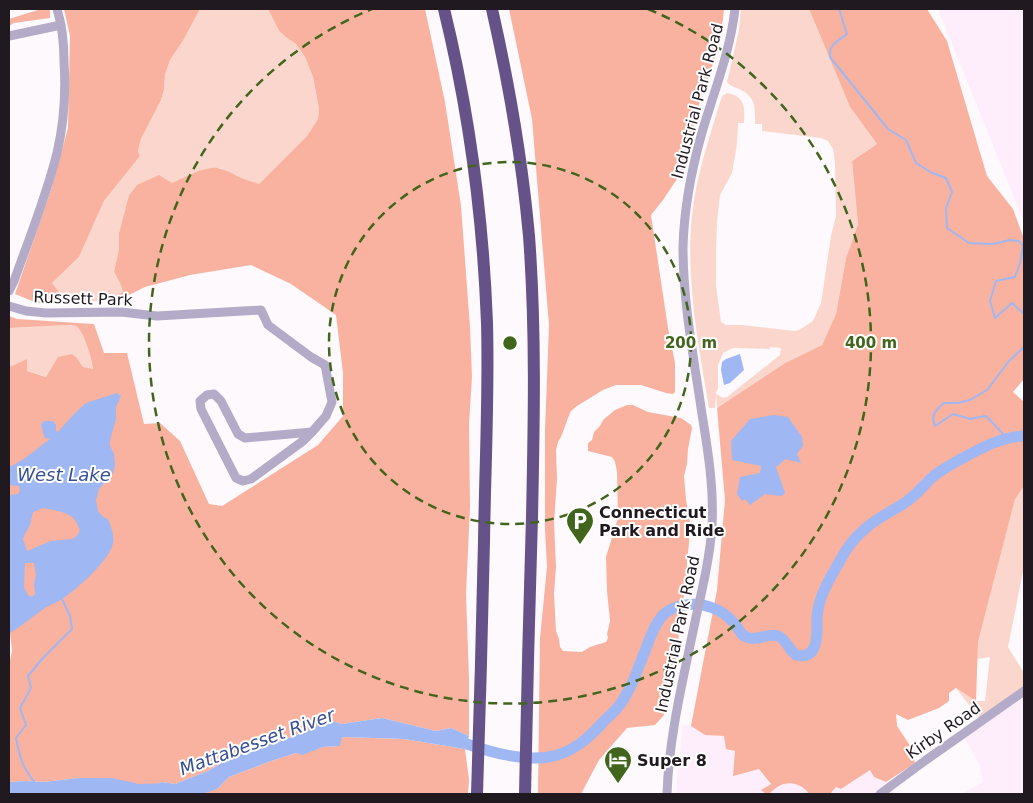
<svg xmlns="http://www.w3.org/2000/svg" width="1033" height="803" viewBox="0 0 1033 803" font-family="'DejaVu Sans',sans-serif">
<rect width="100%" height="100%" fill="#fdf9fc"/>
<!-- built -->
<g fill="#feedfb">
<path d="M 938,9 L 1024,9 L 1024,222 Z"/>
<path d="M 1024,696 L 1024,794 L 961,794 L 983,782 L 980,766 L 964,737 Z"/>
<path d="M 683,725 L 691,726 L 705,735 L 724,736 L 735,751 L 759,769 L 771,785 L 762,790 L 766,794 L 677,794 L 678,771 Z"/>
<path d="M 870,770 L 874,777 L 886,782 L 895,794 L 830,794 L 837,787 L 841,789 Z"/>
<path d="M 790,783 L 803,786 L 809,794 L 768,794 L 779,785 Z"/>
</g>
<!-- green -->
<g fill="#fbd6cc" fill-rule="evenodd">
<path d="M 200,9 L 268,9 L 279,31 L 287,38 L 296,44 L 305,57 L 313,77 L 319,109 L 318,119 L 307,136 L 259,184 L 244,180 L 236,175 L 220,168 L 215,168 L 193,174 L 172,183 L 137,185 L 129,195 L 119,233 L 119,249 L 114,272 L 120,283 L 123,292 L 113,297 L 112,301 L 67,302 L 52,283 L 79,257 L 104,201 L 140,156 L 138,151 L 141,139 L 161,100 L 164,90 L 165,75 L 170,60 L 184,39 Z"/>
<path d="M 741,9 C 749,9 770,11 776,9 L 809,9 L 850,107 L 877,144 L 852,161 L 858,224 L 846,258 L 836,314 L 822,345 L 785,363 L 717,408 L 716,396 L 715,408 L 709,408 C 699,348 687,287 691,226 C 694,181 709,139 722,96 L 727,93 C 745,96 745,108 744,123 L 738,123 L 737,144 L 732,173 L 720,195 L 717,223 L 716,250 L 716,285 L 721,322 L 726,325 L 742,325 L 795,331 L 799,330 L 813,321 L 821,303 L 831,236 L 836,216 L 835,164 L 833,149 L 828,141 L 821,138 L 762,131 L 762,124 L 755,124 C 755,109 756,97 741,90 C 736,87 731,87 727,82 L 739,30 ZM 770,347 L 781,348 L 780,355 L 727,397 L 723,398 L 716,394 L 716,392 L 718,389 L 718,365 L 723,353 L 733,348 L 770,349 Z"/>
<path d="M 68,325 C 70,325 74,325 76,326 C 84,331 92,360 93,370 L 83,367 L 77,358 L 58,358 L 47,377 L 27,371 L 27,359 L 9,367 L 9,328 Z"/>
<path d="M 1024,486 L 1024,566 L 1008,647 L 1024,673 L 1024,687 L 980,719 L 956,688 L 976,701 L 985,701 L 990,657 L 977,659 L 978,642 L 1015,498 Z"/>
</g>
<!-- forest -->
<g fill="#f9b29f">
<path d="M 41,9 L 50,9 L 50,18 L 14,23 L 9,26 L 9,19 Z"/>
<path d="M 64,9 L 200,9 L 184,39 L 170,60 L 165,75 L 164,90 L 161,100 L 141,139 L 138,151 L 140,156 L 104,201 L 79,257 L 52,283 L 67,302 L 37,303 L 15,294 L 50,193 L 68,128 L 70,36 Z"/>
<path d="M 268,9 L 425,9 L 445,102 L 461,206 L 470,327 L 472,377 L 469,424 L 470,507 L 466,594 L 469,679 L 469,736 L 451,728 L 436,731 L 382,718 L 342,724 L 325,719 L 314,728 L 260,749 L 234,756 L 208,771 L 175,784 L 162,782 L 141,790 L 133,790 L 126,788 L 127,783 L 136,783 L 79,778 L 44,782 L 26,781 L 9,782 L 9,665 L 12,651 L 10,633 L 9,632 L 9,367 L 27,359 L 27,371 L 46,377 L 58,357 L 72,354 L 77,358 L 83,367 L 93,369 C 92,360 84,331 76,326 C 74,325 70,325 68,325 L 9,328 L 9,316 L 17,319 L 94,324 L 104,353 L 127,353 L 144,424 L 160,423 L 180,441 L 209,504 L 222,506 L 318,445 L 343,416 L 343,373 L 336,315 L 291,284 L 251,265 L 190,275 L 145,287 L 117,301 L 112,301 L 112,297 L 123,292 L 120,283 L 114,272 L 119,249 L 119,233 L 129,195 L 137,185 L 159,175 L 172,183 C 184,178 205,166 218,168 C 227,170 235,175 244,179 C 248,181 254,182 259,184 L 307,136 L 318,119 L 319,109 L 313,77 L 305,57 L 296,44 L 287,38 L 279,31 Z"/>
<path d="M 509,9 L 724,9 L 723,19 L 716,55 L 696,113 L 687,164 L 663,200 L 651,215 L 668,328 L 675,363 L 675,392 L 673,394 L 666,393 L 641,385 L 616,385 L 603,390 L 577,406 L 571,411 L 568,418 L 561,437 L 558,442 L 556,450 L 557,479 L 554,522 L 556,567 L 554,594 L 556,631 L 559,639 L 560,647 L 563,651 L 582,652 L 590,647 L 606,642 L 608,638 L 607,634 L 610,621 L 607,591 L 606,557 L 618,518 L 617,472 L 615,462 L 612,457 L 588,451 L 588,443 L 592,440 L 594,432 L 600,426 L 603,420 L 615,410 L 627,405 L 633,405 L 648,412 L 681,418 L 691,425 L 692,428 L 688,449 L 687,464 L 684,476 L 686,499 L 690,522 L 689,543 L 687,561 L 687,572 L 676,657 L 664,715 L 655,725 L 627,728 L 599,760 L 581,794 L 538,794 L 540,638 L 547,567 L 545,529 L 545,431 L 549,325 L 532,119 Z"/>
<path d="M 809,9 L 927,9 L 947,41 L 987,176 L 1013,209 L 1024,239 L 1024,379 L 1013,392 L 1024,402 L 1024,486 L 1015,499 L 978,642 L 976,701 L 956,688 L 949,693 L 949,701 L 939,708 L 908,720 L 896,714 L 897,726 L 911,747 L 915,763 L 886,782 L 874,777 L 870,770 L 841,789 L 836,787 L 830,794 L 809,794 C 803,784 789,780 779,786 C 775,788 772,792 768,794 L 766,794 L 761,790 L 771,784 L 759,769 L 733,776 L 735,751 L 726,749 L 724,736 L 705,735 L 691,726 L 717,590 L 725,500 L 717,408 L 785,363 L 822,345 L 836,314 L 846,258 L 858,224 L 852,161 L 877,144 L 850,107 Z"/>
<path d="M 341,737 L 404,739 L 465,749 L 469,780 L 468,794 L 179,794 L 217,789 L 229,777 L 271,761 L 296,753 L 302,754 L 323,747 L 340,746 Z"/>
</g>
<!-- water -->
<g fill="#9fb7f2" fill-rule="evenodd">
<path d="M 740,354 L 744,370 L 730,383 L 724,385 L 721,370 L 722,362 L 726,359 Z"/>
<path d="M 117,393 L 121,396 L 116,407 L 116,419 L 110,440 L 110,446 L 114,454 L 115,465 L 113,473 L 99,489 L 96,500 L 98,511 L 103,517 L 108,519 C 112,529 116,539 111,549 C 104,565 74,592 59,601 C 53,604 47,606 42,610 C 31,618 21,626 10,633 L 9,632 L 9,495 L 18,494 L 20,491 L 19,486 L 9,485 L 9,467 C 24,461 36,449 50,439 L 45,438 L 43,433 L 41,424 L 44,421 L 53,421 L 56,425 L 56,431 L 58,432 L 73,415 L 86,403 ZM 43,508 C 61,512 74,511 80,530 L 77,536 L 72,539 L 51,541 L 27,551 L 23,539 L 25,534 L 30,525 L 33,512 ZM 25,563 L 34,563 L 36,575 L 34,584 L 35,594 L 32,597 L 28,595 L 24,587 Z"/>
<path d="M 774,415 L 788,417 L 802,437 L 803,446 L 797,454 L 801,463 L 786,459 L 776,467 L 785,493 L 782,496 L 765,494 L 750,505 L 745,499 L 742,501 L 737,494 L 740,477 L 760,473 L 761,466 L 732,460 L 731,441 L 750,419 Z"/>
<path d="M 382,718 L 436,731 L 451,728 L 469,736 L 465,749 L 404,739 L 342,737 L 340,746 L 323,747 L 302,755 L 296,753 L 271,761 L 229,777 L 217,789 L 205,793 L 183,793 L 179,794 L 9,794 L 9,782 L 26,781 L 44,782 L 79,778 L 111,778 L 136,783 L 136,786 L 127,784 L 126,788 L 133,790 L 141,790 L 162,782 L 175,784 L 208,771 L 234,756 L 260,749 L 267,740 L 276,743 L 302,733 L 314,728 L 325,719 L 342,724 Z"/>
</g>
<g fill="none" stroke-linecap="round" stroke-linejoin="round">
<!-- stream -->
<g stroke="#9fb7f2" stroke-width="2">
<path d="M 839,9 L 847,34 C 838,41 828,45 830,57 L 888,129 L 906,140 L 916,163 L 932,173 L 946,178 L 952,192 L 946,208 L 947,228 L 969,243 L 993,244 L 1010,240 L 1019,241 L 1023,246 L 1020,263 L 1015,277 L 996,281 L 990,301 L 995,318 L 1012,303 L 1024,314"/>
<path d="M 1007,438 L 986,416 L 970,419 L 953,414 L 935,426 C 930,415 936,410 944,403 L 958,403 L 970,400 L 987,390 L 1009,361 L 1024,347"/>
<path d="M 35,783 C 22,766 20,759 16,738 L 26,725 L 20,708 L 31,688 L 28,676 L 42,659 L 72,629 L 70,616 L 61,597"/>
</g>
<!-- river -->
<g stroke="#9fb7f2" stroke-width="11">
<path d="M 452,739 C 482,749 517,762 549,757 C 573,753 590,737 605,720 C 612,714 618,708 623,700 C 630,689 635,678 639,666 C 646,651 652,626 664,614 C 675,604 696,602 710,607 C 720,610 728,616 735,624 C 738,628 740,633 744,636 C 756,643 768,632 778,636 C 786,639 789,650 796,655 C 820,661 817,631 817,616 C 818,610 819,604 821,598 C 826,583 835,570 842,557 C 853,537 868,524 888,513 C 894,509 901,506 907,501 C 918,494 925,483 935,475 C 943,469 952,464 961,459 C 981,448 1001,437 1024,436"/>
<path d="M 115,790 L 157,789"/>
</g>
<!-- minor -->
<g stroke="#b3abc7" stroke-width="9">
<path d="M 9,36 L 61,25"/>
<path d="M 9,291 L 14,281 C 29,239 46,197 57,153 C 64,123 66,92 64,62 C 64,44 62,25 57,9"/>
<path d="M 9,306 L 26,311 L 46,313 L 121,312 L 157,316 L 261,310 L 268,325 L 311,357 L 325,365 L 332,402 L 326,416 L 312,432 L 245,438 L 238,434 L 221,401 L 214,394 L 207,395 L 200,401 L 201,409 L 236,478 L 243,481 L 251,479 L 303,441 L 312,432"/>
<path d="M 667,794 C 669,734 684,676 696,617 C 703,586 710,556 712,526 C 714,488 708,451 702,414 C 694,359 683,303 683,247 C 684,210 691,172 701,136 C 713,94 730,53 735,9"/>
<path d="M 880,794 L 926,760 L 1024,691"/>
</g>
<!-- highway -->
<g stroke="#655288" stroke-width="12">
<path d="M 444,9 C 469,111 483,217 487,323 C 489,395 485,468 484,541 C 482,625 480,710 477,794"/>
<path d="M 492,9 C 509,84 522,159 529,236 C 536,329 534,423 532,517 C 529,609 527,702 525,794"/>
</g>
</g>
<!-- distance rings -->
<g fill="none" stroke="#42651d" stroke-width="2.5" stroke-dasharray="9 6">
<circle cx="510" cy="343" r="181"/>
<path d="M648 9A361 361 0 1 1 372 9"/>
</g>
<!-- icons -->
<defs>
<g id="parking-pin" transform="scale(1.4375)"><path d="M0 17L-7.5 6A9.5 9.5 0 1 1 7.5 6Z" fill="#42651d" stroke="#fff"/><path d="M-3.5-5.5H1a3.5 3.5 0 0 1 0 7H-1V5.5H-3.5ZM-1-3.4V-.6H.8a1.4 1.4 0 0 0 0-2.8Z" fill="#fff"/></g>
<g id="hotel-pin" transform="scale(1.4375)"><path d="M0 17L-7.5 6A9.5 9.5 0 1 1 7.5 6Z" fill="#42651d" stroke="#fff"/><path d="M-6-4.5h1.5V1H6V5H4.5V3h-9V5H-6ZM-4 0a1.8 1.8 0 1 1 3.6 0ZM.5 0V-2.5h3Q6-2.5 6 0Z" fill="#fff"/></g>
</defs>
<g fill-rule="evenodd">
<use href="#parking-pin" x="580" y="521"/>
<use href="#hotel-pin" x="618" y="760"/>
</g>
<g text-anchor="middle" stroke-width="4" stroke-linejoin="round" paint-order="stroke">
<!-- street labels -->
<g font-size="16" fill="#211920" stroke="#fff">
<text transform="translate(697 101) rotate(-75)" y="6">Industrial Park Road</text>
<text transform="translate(83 298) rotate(2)" y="6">Russett Park</text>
<text transform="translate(677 634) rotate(-78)" y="6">Industrial Park Road</text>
<text transform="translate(943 730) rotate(-35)" y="6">Kirby Road</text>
</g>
<!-- poi labels -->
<g font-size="16" font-weight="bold" fill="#211920" stroke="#fff" text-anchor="start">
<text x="599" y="518">Connecticut<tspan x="599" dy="18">Park and Ride</tspan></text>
<text x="637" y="766">Super 8</text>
</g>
<!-- water labels -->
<g font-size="18" font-style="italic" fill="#364f95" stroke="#fff">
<text x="64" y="481">West Lake</text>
<text transform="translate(257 742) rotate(-20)" y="6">Mattabesset River</text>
</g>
</g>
<circle cx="510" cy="343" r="8" fill="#42651d" stroke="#fff" stroke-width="2.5"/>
<g font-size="15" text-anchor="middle" font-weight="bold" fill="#42651d" stroke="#fff" stroke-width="4" stroke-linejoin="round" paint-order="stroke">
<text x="691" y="348">200 m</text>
<text x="871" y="348">400 m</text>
</g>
<!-- border -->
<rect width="1033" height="803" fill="none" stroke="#211920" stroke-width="20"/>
</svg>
